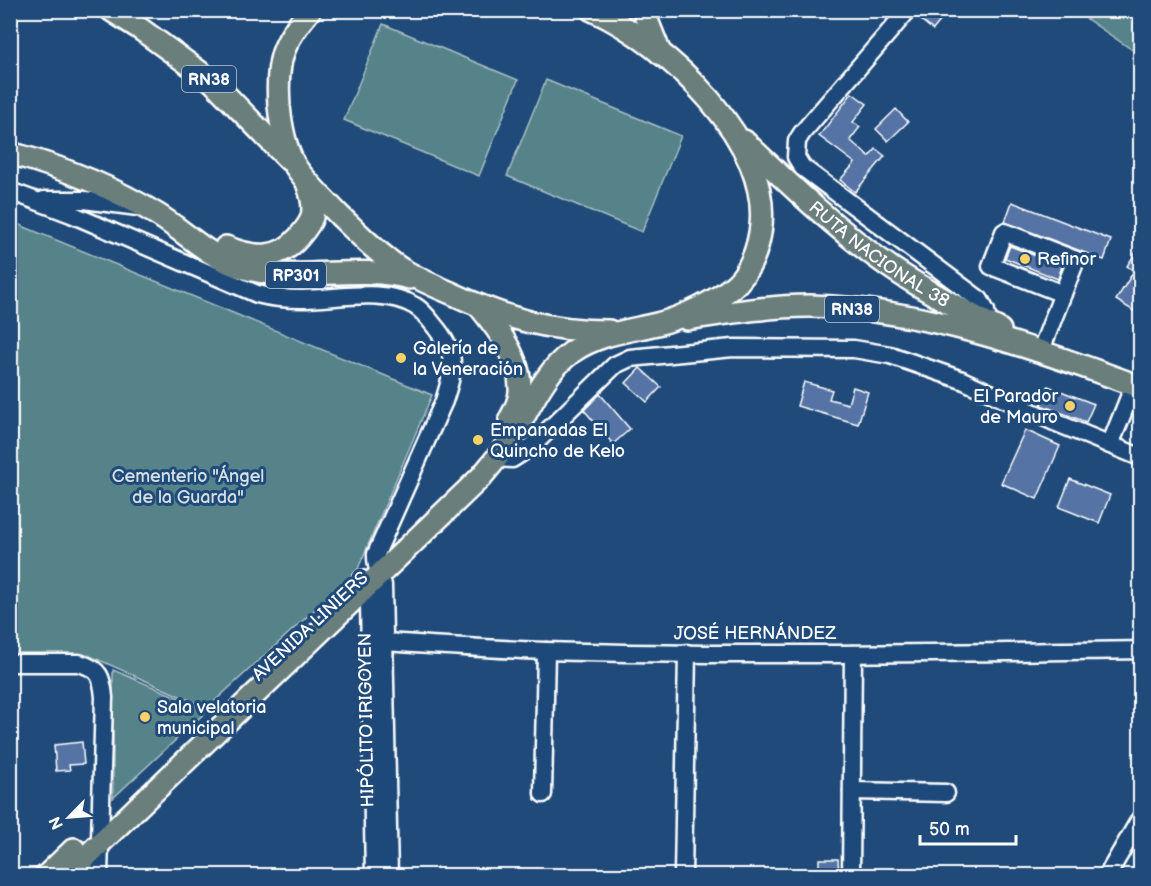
<svg xmlns="http://www.w3.org/2000/svg" width="1151" height="886" viewBox="0 0 1151 886" font-family="'Balsamiq Sans',sans-serif">
<rect width="100%" height="100%" fill="#1f4a7a"/>
<filter id="ink" filterUnits="userSpaceOnUse"><feTurbulence type="fractalNoise" baseFrequency=".0167" numOctaves="2"/><feDisplacementMap in="SourceGraphic" scale="12" xChannelSelector="R" yChannelSelector="G"/><feConvolveMatrix kernelMatrix="1 2 1 2 8 2 1 2 1" color-interpolation-filters="sRGB"/></filter>
<g filter="url(#ink)">
<!-- green -->
<g fill="#56828a" stroke="#aac0c4" stroke-width="1.5">
<path d="M 1075,11 L 1140,11 L 1140,55 Z"/>
<path d="M 383,24 L 518,80 L 479,176 L 344,120 Z"/>
<path d="M 546,80 L 681,136 L 642,232 L 507,176 Z"/>
<path d="M 10,221 L 432,395 L 357,571 L 207,708 L 88,655 L 11,655 Z"/>
<path d="M 113,670 L 208,710 L 113,798 Z"/>
</g>
<!-- building -->
<g fill="#5573a4" stroke="#fff" stroke-width="1.5">
<path d="M 918,10 L 929,10 L 941,20 L 933,30 L 916,16 Z"/>
<path d="M 852,93 L 867,104 L 853,122 L 860,127 L 850,140 L 869,157 L 876,149 L 885,156 L 855,192 L 840,180 L 855,163 L 819,136 Z"/>
<path d="M 896,109 L 908,122 L 888,141 L 876,129 Z"/>
<path d="M 1012,202 L 1111,240 L 1104,260 L 1005,222 Z"/>
<path d="M 1010,246 L 1062,266 L 1058,279 L 1005,258 Z"/>
<path d="M 1140,246 L 1140,315 L 1116,300 L 1134,271 L 1127,266 Z"/>
<path d="M 640,368 L 661,387 L 647,402 L 626,383 Z"/>
<path d="M 804,382 L 832,390 L 829,399 L 848,404 L 853,387 L 868,392 L 858,424 L 797,406 Z"/>
<path d="M 1048,386 L 1094,404 L 1086,422 L 1041,405 Z"/>
<path d="M 600,394 L 630,429 L 613,444 L 584,410 Z"/>
<path d="M 1025,430 L 1060,446 L 1037,499 L 1001,483 Z"/>
<path d="M 1070,479 L 1110,495 L 1099,523 L 1059,507 Z"/>
<path d="M 82,742 L 84,764 L 69,765 L 70,770 L 56,771 L 54,745 Z"/>
<path d="M 819,859 L 838,859 L 839,876 L 819,876 Z"/>
</g>
<g fill="none" stroke-linecap="round" stroke-linejoin="round">
<!-- minor casing -->
<g stroke="#fff" stroke-width="21">
<g id="minor">
<path d="M 908,10 L 802,133 L 797,141 L 796,157 L 802,167 L 980,300 L 986,311 L 988,323"/>
<path d="M 10,191 L 71,214 L 257,294 C 272,298 287,299 302,299 C 336,299 385,287 415,306 C 424,311 431,322 437,329 C 458,356 454,370 444,401 L 376,554 C 375,566 380,573 383,585 L 389,876"/>
<path d="M 44,200 L 84,200 L 138,207"/>
<path d="M 1041,350 L 1076,260 L 1004,232 L 991,266 L 1063,294"/>
<path d="M 1110,445 L 1134,385"/>
<path d="M 496,458 L 512,459 L 531,447 L 615,365 L 630,358 L 733,348 L 854,349 L 890,355 L 962,380 L 1052,421 L 1140,457"/>
<path d="M 362,579 L 367,587 L 369,602 L 374,876"/>
<path d="M 370,641 C 429,645 488,649 546,651 C 744,657 943,653 1140,650"/>
<path d="M 10,663 L 79,663 C 100,669 102,677 104,697 L 99,876"/>
<path d="M 852,791 L 946,793"/>
<path d="M 543,794 L 546,651"/>
<path d="M 683,876 L 687,653"/>
<path d="M 851,876 L 853,654"/>
<path d="M 1107,876 L 1140,819"/>
</g>
</g>
<!-- major casing -->
<g stroke="#fff" stroke-width="26">
<g id="major">
<path d="M 111,10 L 139,28 L 212,81 L 289,160"/>
<path d="M 310,10 C 281,44 276,62 279,106 C 281,125 285,147 294,164 C 302,179 327,202 339,215 C 359,234 378,254 401,269 C 417,278 434,286 451,293 C 504,318 549,331 609,331"/>
<path d="M 643,10 L 660,53"/>
<path id="s1" d="M 744,141 C 791,186 839,232 893,269 C 927,292 964,311 1000,330"/>
<path d="M 10,153 C 61,167 113,187 158,215 C 184,231 208,256 238,266 C 294,285 353,263 410,278"/>
<path d="M 226,247 C 253,258 279,261 299,237 C 304,231 310,224 312,217 C 315,204 310,191 306,180"/>
<path d="M 480,307 C 498,329 520,358 520,388 C 521,399 515,410 510,419"/>
<path d="M 687,319 C 728,313 769,306 810,306 C 924,308 1035,348 1140,387"/>
<path d="M 46,876 L 74,849"/>
<path d="M 66,876 L 481,477 C 493,463 505,449 514,434 C 531,406 544,372 572,352 C 597,334 628,331 657,324 C 682,318 720,300 738,282 C 751,268 757,251 760,233 C 776,143 666,43 592,10"/>
</g>
</g>
<!-- minor -->
<use href="#minor" stroke="#1f4a7a" stroke-width="16"/>
<!-- major -->
<use href="#major" stroke="#6b7f7c" stroke-width="21"/>
</g>
</g>
<!-- markers -->
<g fill="#ffd166" stroke="#1f4a7a" stroke-width="2">
<circle cx="1025" cy="259" r="6"/>
<circle cx="401" cy="358" r="6"/>
<circle cx="1070" cy="406" r="6"/>
<circle cx="478" cy="440" r="6"/>
<circle cx="145" cy="717" r="6"/>
</g>
<g text-anchor="middle" stroke-width="6" stroke-linejoin="round" paint-order="stroke">
<!-- shield labels -->
<g fill="#1f4a7a" stroke="#bcc9d7" stroke-width="1.5">
<rect x="182" y="66" width="54" height="26" rx="4.5"/>
<rect x="266" y="262" width="60" height="26" rx="4.5"/>
<rect x="825" y="296" width="54" height="26" rx="4.5"/>
</g>
<g font-size="16" font-weight="bold" fill="#fff">
<text x="209" y="85">RN38</text>
<text x="296" y="281">RP301</text>
<text x="852" y="315">RN38</text>
</g>
<!-- street labels -->
<g font-size="18" fill="#fff" stroke="#1f4a7a">
<text dy="6" stroke="none"><textPath href="#s1" startOffset="177">RUTA NACIONAL 38</textPath></text>
<text transform="translate(310 626) rotate(-43)" y="6">AVENIDA LINIERS</text>
<text x="755" y="639">JOSÉ HERNÁNDEZ</text>
<text transform="translate(366 720) rotate(-91)" y="6">HIPÓLITO IRIGOYEN</text>
</g>
<!-- poi labels -->
<g font-size="18" fill="#fff" stroke="#1f4a7a" text-anchor="start">
<text x="1037" y="265">Refinor</text>
<text x="413" y="354">Galería de<tspan x="413" dy="21">la Veneración</tspan></text>
<text x="1058" y="402" text-anchor="end">El Parador<tspan x="1058" dy="21">de Mauro</tspan></text>
<text x="490" y="436">Empanadas El<tspan x="490" dy="21">Quincho de Kelo</tspan></text>
<text x="157" y="713">Sala velatoria<tspan x="157" dy="21">municipal</tspan></text>
</g>
<!-- park labels -->
<g font-size="18" fill="#d5e0e2" stroke="#1f4a7a">
<text x="188" y="482">Cementerio "Ángel<tspan x="188" dy="21">de la Guarda"</tspan></text>
</g>
</g>
<!-- margin -->
<rect width="1151" height="886" fill="none" stroke="#1f4a7a" stroke-width="36"/>
<rect x="18" y="18" width="1115" height="850" fill="none" stroke="#fff" stroke-width="2" filter="url(#ink)"/>
<!-- north arrow -->
<g transform="translate(69 817) rotate(245)" stroke="#1f4a7a" stroke-width="4.5" paint-order="stroke">
<path d="M0-4.5L10 22L0 15L-10 22Z" fill="#ffffff"/>
<text y="-9" font-size="16" font-weight="bold" text-anchor="middle" fill="#ffffff">N</text>
</g>
<!-- scale -->
<path d="M920 835v9h96v-9" fill="none" stroke="#ffffff" stroke-width="3"/>
<text x="929" y="835" font-size="18" fill="#ffffff" stroke="#1f4a7a" stroke-width="4.5" paint-order="stroke">50 m</text>
</svg>
